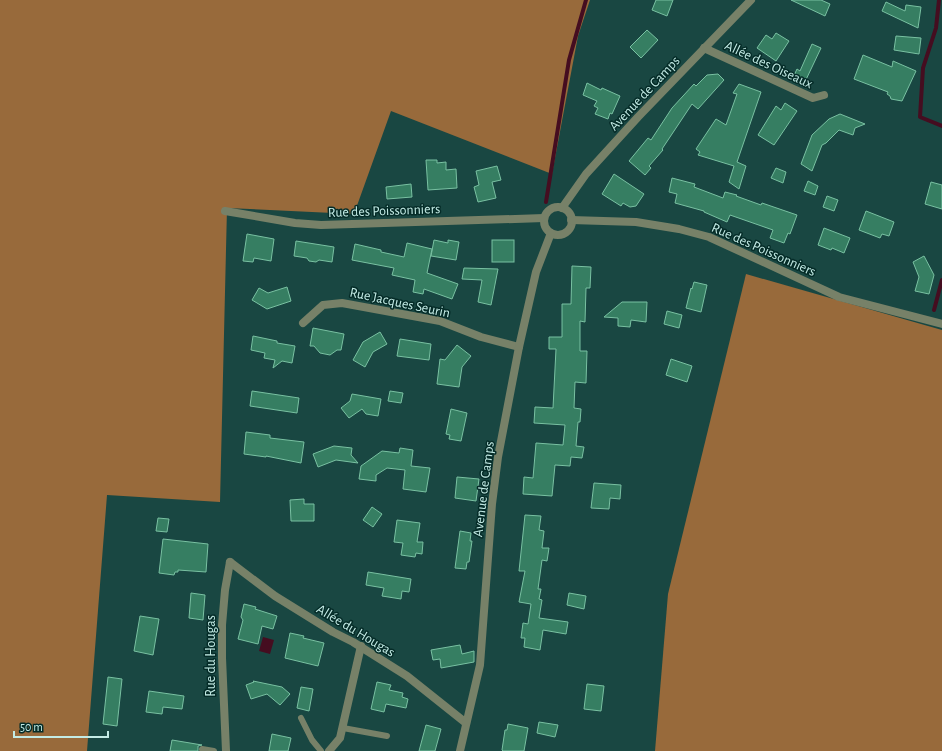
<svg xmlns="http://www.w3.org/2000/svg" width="942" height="751" viewBox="0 0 942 751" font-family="'Alegreya Sans',sans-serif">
<rect width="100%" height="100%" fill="#194742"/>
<!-- forest -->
<g fill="#986a3b">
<path d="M 0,0 L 590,0 L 578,36 L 552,174 L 391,111 L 354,214 L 227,208 L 220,502 L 107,495 L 87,751 L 0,751 Z"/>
<path d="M 746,274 L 942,330 L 942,751 L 655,751 L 668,594 Z"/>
</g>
<!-- water -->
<path fill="#450d20" d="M 263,637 L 274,640 L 270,654 L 259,651 Z"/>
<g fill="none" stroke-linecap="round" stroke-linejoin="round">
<!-- stream -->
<g stroke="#450d20" stroke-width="4">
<path d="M 939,0 L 936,28 L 923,68 L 920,117 L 942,126"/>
<path d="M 546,202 L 569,60 L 586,0"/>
<path d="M 934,310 L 942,280"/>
</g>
</g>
<!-- building -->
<g fill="#367e62" stroke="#79c1a2">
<path d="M 656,0 L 673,0 L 667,16 L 652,10 Z"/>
<path d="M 791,0 L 821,0 L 830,4 L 825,16 Z"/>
<path d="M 886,2 L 905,11 L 906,5 L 921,7 L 918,28 L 882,11 Z"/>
<path d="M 647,30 L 658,40 L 641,58 L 630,47 Z"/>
<path d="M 776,33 L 789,41 L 776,61 L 757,48 L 766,35 L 772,39 Z"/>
<path d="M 896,36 L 921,38 L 919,54 L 894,50 Z"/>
<path d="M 812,44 L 821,48 L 803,86 L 792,80 L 797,69 L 800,71 Z"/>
<path d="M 863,55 L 892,67 L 893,61 L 916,71 L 902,101 L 891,99 L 890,96 L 887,94 L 888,92 L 854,79 Z"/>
<path d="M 718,74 L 724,80 L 698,109 L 692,104 L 662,149 L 663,150 L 649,166 L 651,168 L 645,175 L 629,161 L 648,138 L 651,140 L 672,108 L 694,84 L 696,86 L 707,75 Z"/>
<path d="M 587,83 L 601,90 L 602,88 L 620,96 L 612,114 L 610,113 L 608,119 L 595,114 L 598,108 L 594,106 L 597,101 L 583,95 Z"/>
<path d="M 739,84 L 761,92 L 737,162 L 746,166 L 739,189 L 729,182 L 734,166 L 698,155 L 700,152 L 696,149 L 716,119 L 726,125 L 737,94 L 733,93 Z"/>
<path d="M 785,103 L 797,111 L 774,145 L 758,135 L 776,106 L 781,110 Z"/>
<path d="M 840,114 L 865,124 L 855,128 L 853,135 L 839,130 L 826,143 L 822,145 L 812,171 L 801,164 L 812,135 L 829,119 Z"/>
<path d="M 426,160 L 437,160 L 437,163 L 446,162 L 446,170 L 456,169 L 457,188 L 428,190 Z"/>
<path d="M 497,166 L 501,180 L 492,182 L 496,198 L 478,202 L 474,187 L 479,185 L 476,171 Z"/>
<path d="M 776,168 L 786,172 L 783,183 L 771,178 Z"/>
<path d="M 614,174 L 644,194 L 636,206 L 630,207 L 623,203 L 621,206 L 602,194 Z"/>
<path d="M 672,178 L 695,184 L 694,187 L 723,198 L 725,192 L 737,195 L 736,196 L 761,205 L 762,203 L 797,215 L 790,234 L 788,233 L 784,243 L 770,238 L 773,230 L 730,215 L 727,222 L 704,212 L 704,211 L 675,203 L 677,194 L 669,192 Z"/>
<path d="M 808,181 L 818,186 L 815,195 L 804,191 Z"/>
<path d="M 931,182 L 942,185 L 942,209 L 925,204 Z"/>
<path d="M 411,184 L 412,197 L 387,199 L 386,187 Z"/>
<path d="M 827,196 L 838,200 L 834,211 L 823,207 Z"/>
<path d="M 866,211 L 894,222 L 889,236 L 882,234 L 880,238 L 859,230 Z"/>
<path d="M 824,228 L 850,238 L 844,253 L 832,248 L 831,250 L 818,245 Z"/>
<path d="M 247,234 L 274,239 L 271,261 L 254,258 L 253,262 L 243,261 Z"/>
<path d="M 434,240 L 448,243 L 448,240 L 459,242 L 456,260 L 431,256 Z"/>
<rect x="492" y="240" width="22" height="22"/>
<path d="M 296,241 L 334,247 L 332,262 L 319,260 L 316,262 L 309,261 L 307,258 L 294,256 Z"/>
<path d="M 407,243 L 432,249 L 427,273 L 458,284 L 452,299 L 424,289 L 423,294 L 413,292 L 415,280 L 392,275 L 394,268 L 352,260 L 355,244 L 381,250 L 381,252 L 404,257 Z"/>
<path d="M 924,256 L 934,275 L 929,294 L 915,291 L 919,277 L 913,262 Z"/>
<path d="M 572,266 L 591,267 L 590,288 L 586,288 L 585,322 L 580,321 L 580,351 L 587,351 L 586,383 L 575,382 L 574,408 L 581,409 L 580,422 L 578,422 L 576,446 L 584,447 L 582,458 L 571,457 L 570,466 L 555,465 L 552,496 L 523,494 L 524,477 L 533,478 L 536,443 L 563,445 L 565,425 L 534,423 L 535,407 L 553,408 L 556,349 L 549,349 L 549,337 L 562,337 L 562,304 L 571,304 Z"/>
<path d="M 464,268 L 498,269 L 491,305 L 478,302 L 482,280 L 462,279 Z"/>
<path d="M 694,282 L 707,285 L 701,312 L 686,308 L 691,288 L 692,289 Z"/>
<path d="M 287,287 L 291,301 L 267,309 L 252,300 L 259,288 L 268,293 Z"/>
<path d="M 622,302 L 647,302 L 646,322 L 631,320 L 630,327 L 618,326 L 618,318 L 604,317 Z"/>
<path d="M 667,311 L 682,315 L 679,328 L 664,324 Z"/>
<path d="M 313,328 L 344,334 L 341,350 L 337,350 L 330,355 L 320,353 L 314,346 L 310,346 Z"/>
<path d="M 380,332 L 387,344 L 373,352 L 365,367 L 353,360 L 363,342 Z"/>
<path d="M 253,336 L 277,341 L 277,343 L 295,346 L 292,363 L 282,361 L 273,368 L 275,360 L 264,358 L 265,353 L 251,350 Z"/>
<path d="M 400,339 L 431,344 L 429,360 L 397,356 Z"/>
<path d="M 457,345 L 471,356 L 462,367 L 459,387 L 437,384 L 440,359 L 445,360 Z"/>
<path d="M 671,359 L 692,366 L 687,382 L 666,375 Z"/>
<path d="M 252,391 L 299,398 L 297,413 L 250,406 Z"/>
<path d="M 390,391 L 403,393 L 401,403 L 388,401 Z"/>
<path d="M 352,394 L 381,399 L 378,416 L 366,414 L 362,409 L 349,418 L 341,408 L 350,401 Z"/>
<path d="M 451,409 L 467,413 L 461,441 L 449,439 L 450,435 L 446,434 Z"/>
<path d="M 246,432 L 270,435 L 270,438 L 304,442 L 301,463 L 266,456 L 266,457 L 244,454 Z"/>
<path d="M 334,446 L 352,448 L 351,455 L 358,463 L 336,460 L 318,467 L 313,454 Z"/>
<path d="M 400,448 L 413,450 L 411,466 L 430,468 L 426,492 L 403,489 L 405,470 L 387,468 L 376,475 L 376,481 L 359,479 L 361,466 L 382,451 L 399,453 Z"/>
<path d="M 457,477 L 479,479 L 476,501 L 455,498 Z"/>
<path d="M 594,483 L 621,485 L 620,499 L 610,498 L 609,509 L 591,508 Z"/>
<path d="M 304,499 L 304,504 L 314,504 L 314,521 L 291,521 L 290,500 Z"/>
<path d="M 372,507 L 382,514 L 373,527 L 363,520 Z"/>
<path d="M 525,515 L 541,516 L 539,530 L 544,531 L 542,548 L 549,548 L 547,561 L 542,560 L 538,589 L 541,589 L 539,599 L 542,600 L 539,618 L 568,622 L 566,634 L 543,630 L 540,650 L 524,647 L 525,638 L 521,638 L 523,623 L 528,624 L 531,604 L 519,602 L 525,571 L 519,571 Z"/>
<path d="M 158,518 L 169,519 L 167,532 L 156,531 Z"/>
<path d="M 397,520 L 420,523 L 417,542 L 423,542 L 422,554 L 416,553 L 415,557 L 401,555 L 403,543 L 394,542 Z"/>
<path d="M 460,531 L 471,533 L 470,541 L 472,541 L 469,562 L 467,562 L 466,569 L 455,568 Z"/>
<path d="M 163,539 L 208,544 L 206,572 L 178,570 L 178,572 L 175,572 L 174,575 L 159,573 Z"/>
<path d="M 368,572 L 411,579 L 409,592 L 402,591 L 401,599 L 382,596 L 384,588 L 366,585 Z"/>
<path d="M 191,593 L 205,595 L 203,620 L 189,618 Z"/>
<path d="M 569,593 L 586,596 L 584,609 L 567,605 Z"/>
<path d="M 244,604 L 256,607 L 255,609 L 277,616 L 273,629 L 262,626 L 258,644 L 238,639 L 243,620 L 241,617 Z"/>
<path d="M 140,616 L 159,619 L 153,655 L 134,651 Z"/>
<path d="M 290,633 L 304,636 L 303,638 L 324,643 L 318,666 L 285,658 Z"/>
<path d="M 460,645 L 462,654 L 474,651 L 474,662 L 441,668 L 440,659 L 433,660 L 431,650 Z"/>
<path d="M 108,677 L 122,679 L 117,726 L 103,724 Z"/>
<path d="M 253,681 L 282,687 L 290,694 L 280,705 L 267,694 L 251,699 L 246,685 L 254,682 Z"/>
<path d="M 377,682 L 391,685 L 389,690 L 403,693 L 402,697 L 408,699 L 406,708 L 386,704 L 384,712 L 371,709 Z"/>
<path d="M 587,684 L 604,686 L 601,711 L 584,709 Z"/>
<path d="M 301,687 L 313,689 L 309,711 L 297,708 Z"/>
<path d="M 149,691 L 184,696 L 182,709 L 163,707 L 162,714 L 146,712 Z"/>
<path d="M 539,722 L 558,725 L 555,737 L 537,733 Z"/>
<path d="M 508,724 L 528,728 L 524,751 L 503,751 L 502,750 L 505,730 L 507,730 Z"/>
<path d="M 426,725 L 441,729 L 435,751 L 419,751 Z"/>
<path d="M 272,734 L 291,738 L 288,751 L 269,751 Z"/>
<path d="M 172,740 L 202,745 L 198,746 L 198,751 L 170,751 Z"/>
</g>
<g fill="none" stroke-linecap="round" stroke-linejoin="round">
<!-- lane -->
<g stroke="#778168" stroke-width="6">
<path d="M 301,718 L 312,740 L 321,751"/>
<path d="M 343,728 L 387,736"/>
<path d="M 202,749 L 214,751"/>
</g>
<!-- street -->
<g stroke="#778168" stroke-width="8">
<path d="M 704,48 L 813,98 L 824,95"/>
<circle cx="558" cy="221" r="14"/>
<path d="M 562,208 L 586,174 L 638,117 L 751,0"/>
<path d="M 225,211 L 295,223 L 321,225 L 544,218"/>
<path d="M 571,220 L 636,222 L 679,229 L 709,237 L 839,297 L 942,324"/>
<path d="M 303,323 L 323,305 L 342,303 L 440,321 L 481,337 L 519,347"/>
<path d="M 230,562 L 275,596 L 333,632 L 353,642 L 407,676 L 466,723"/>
<path d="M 226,751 L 222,658 L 222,625 L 225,590 L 230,562"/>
<path d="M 329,751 L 340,738 L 361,646"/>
<path d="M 460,751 L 480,665 L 492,504 L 498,457 L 519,347 L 536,272 L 551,233"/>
</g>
</g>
<g text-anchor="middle" stroke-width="3" stroke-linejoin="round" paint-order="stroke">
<!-- street labels -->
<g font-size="14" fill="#c3ebe5" stroke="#052c28">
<text transform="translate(769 64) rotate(25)" y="5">Allée des Oiseaux</text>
<text transform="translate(644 93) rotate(-47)" y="5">Avenue de Camps</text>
<text transform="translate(384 210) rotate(-2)" y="5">Rue des Poissonniers</text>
<text transform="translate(764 249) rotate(24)" y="5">Rue des Poissonniers</text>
<text transform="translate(400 302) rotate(12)" y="5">Rue Jacques Seurin</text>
<text transform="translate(483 489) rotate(-83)" y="5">Avenue de Camps</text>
<text transform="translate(356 630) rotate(31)" y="5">Allée du Hougas</text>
<text transform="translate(210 656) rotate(-90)" y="5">Rue du Hougas</text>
</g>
</g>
<!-- scale -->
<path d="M14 731v6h94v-6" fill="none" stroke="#c3ebe5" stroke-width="2"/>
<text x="20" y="731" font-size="12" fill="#c3ebe5" stroke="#052c28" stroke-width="3" paint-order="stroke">50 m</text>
</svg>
